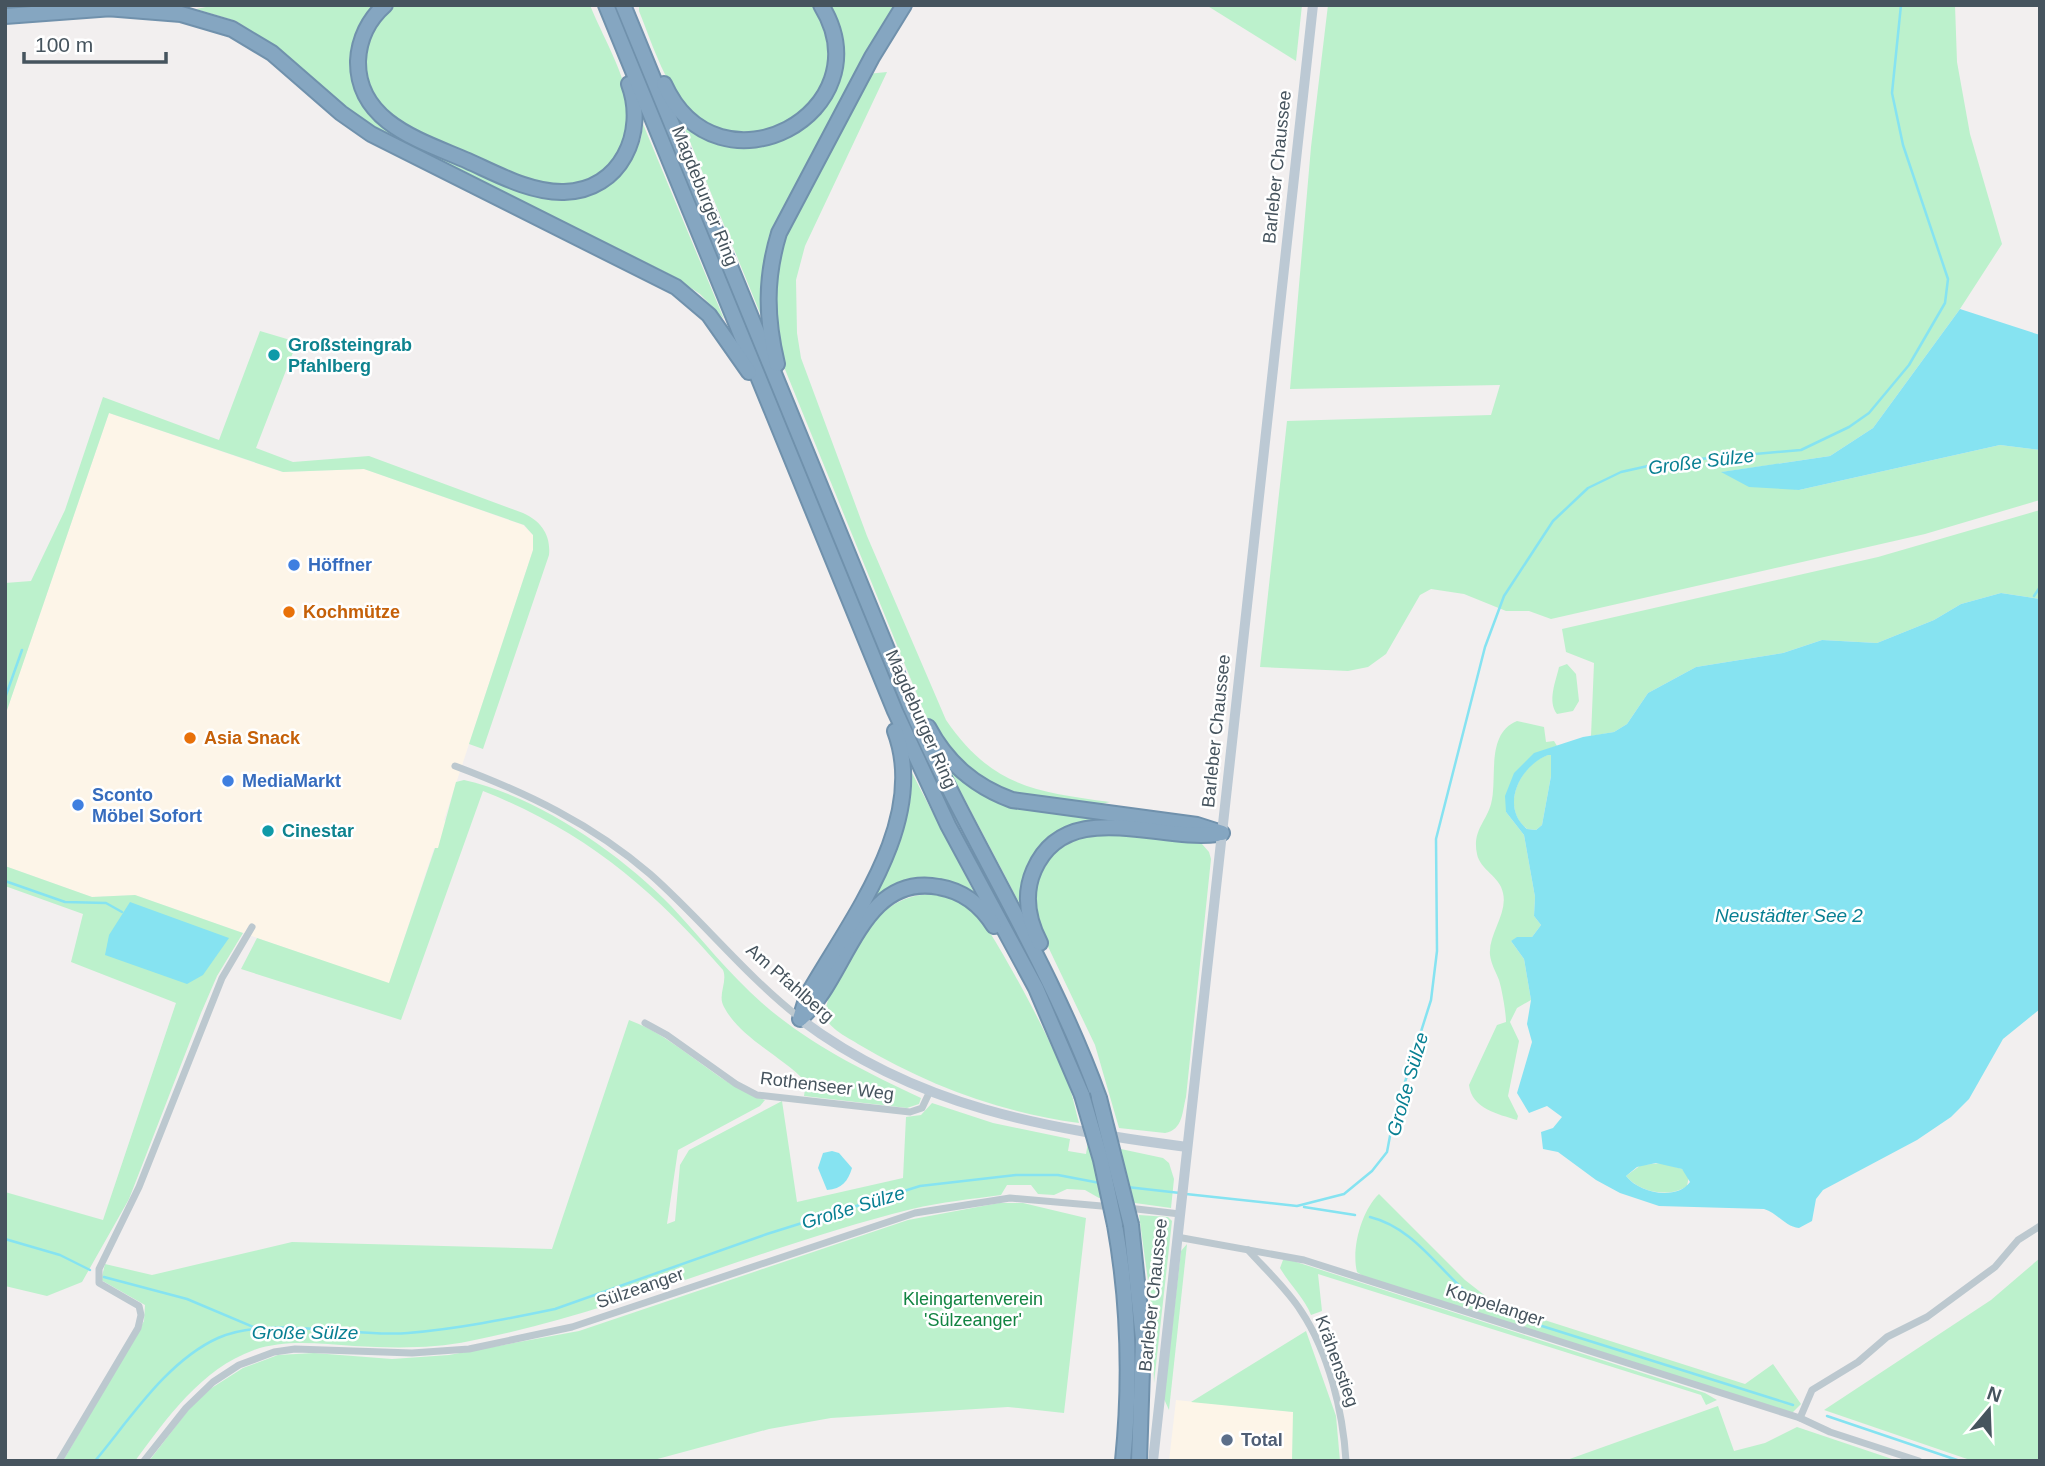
<svg xmlns="http://www.w3.org/2000/svg" width="2045" height="1466" viewBox="0 0 2045 1466" font-family="Helvetica,sans-serif">
<rect width="100%" height="100%" fill="#f2efef"/>
<!-- commercial -->
<g fill="#fdf5e8">
<path d="M 109,413 L 282,472 L 364,469 L 523,525 L 533,535 L 533,550 L 444,820 L 447,822 L 438,849 L 434,848 L 389,984 L 135,895 L 92,897 L 5,866 L 5,716 Z"/>
<path d="M 1176,1400 L 1294,1412 L 1292,1461 L 1169,1461 Z"/>
</g>
<!-- green -->
<g fill="#bcf1cc">
<path d="M 216,5 L 376,5 C 369,23 354,46 351,65 C 343,136 486,175 537,196 C 580,204 623,188 639,144 C 642,138 642,129 643,124 L 724,319 L 700,294 L 673,276 L 367,124 L 253,32 L 236,21 L 196,9 Z"/>
<path d="M 395,5 L 590,5 C 602,35 622,68 628,100 C 632,120 626,139 617,156 C 586,210 519,175 477,157 C 447,145 405,134 383,108 C 357,78 359,27 395,5 Z"/>
<path d="M 639,5 L 814,5 C 824,30 833,51 826,77 C 813,128 731,153 694,115 C 665,87 654,48 639,11 Z"/>
<path d="M 829,5 L 897,5 L 875,37 L 779,219 L 764,269 L 760,313 L 682,122 C 702,132 716,145 740,147 C 817,152 865,71 829,5 Z"/>
<path d="M 1206,5 L 1302,5 L 1296,61 Z"/>
<path d="M 1328,5 L 1955,5 L 1957,62 L 1970,134 L 2002,244 L 1960,309 L 1873,428 L 1830,456 L 1722,472 L 1799,490 L 2000,445 L 2040,450 L 2040,500 L 1925,534 L 1551,619 L 1529,611 L 1506,611 L 1464,594 L 1431,589 L 1420,595 L 1386,654 L 1368,667 L 1348,671 L 1260,667 L 1287,421 L 1491,415 L 1500,385 L 1290,389 L 1311,147 Z"/>
<path d="M 887,72 L 805,246 L 796,280 L 797,333 L 801,358 L 867,536 L 946,720 C 992,787 1036,792 1110,802 C 1064,815 1005,800 966,771 C 952,760 940,738 929,724 L 780,357 L 773,332 L 778,250 L 867,74 Z"/>
<path d="M 260,331 L 297,342 L 256,448 L 293,462 L 369,456 L 523,513 C 541,521 551,535 549,555 L 483,749 L 469,744 L 533,550 L 533,535 L 524,525 L 364,469 L 283,472 L 109,413 L 5,716 L 5,583 L 31,581 L 65,510 L 103,397 L 219,440 Z"/>
<path d="M 2040,510 L 2040,599 L 2001,593 L 1961,604 L 1934,620 L 1877,643 L 1822,640 L 1783,653 L 1696,667 L 1648,693 L 1627,724 L 1614,732 L 1591,736 L 1594,663 L 1566,652 L 1562,629 L 1878,557 Z"/>
<path d="M 1567,664 L 1576,674 L 1579,701 L 1573,711 L 1557,714 C 1547,701 1556,681 1559,667 Z"/>
<path d="M 1517,721 L 1544,727 L 1546,742 L 1554,741 L 1557,746 C 1515,759 1519,774 1506,812 L 1524,835 L 1535,897 L 1534,916 L 1541,925 L 1532,937 L 1511,941 L 1524,959 L 1531,1000 L 1517,1008 L 1510,1022 L 1519,1041 L 1508,1096 L 1518,1116 L 1517,1120 C 1498,1114 1472,1109 1469,1085 L 1497,1025 L 1506,1022 C 1506,1012 1502,990 1499,980 C 1496,972 1491,964 1490,955 C 1488,934 1508,914 1503,893 C 1500,876 1480,870 1477,854 C 1472,831 1486,822 1491,804 C 1498,779 1485,734 1517,721 Z"/>
<path d="M 1551,754 L 1551,776 L 1542,825 L 1536,830 L 1527,829 C 1498,806 1522,761 1551,754 Z"/>
<path d="M 944,760 L 985,793 L 1196,828 L 1058,836 L 1023,910 Z"/>
<path d="M 911,771 L 976,896 L 943,882 L 865,912 L 903,828 Z"/>
<path d="M 464,780 C 537,796 620,853 671,906 C 701,938 729,974 762,1003 C 810,1045 864,1071 921,1098 L 919,1104 L 907,1108 L 804,1096 L 806,1082 C 782,1056 741,1039 724,1007 C 717,995 728,982 723,970 C 652,888 584,831 483,791 L 401,1020 L 241,969 L 257,938 L 389,983 L 435,848 L 438,848 L 456,782 Z"/>
<path d="M 1123,832 L 1202,844 L 1209,852 L 1211,859 L 1186,1097 C 1182,1112 1183,1130 1165,1133 L 1119,1128 L 1095,1045 L 1042,934 L 1035,902 L 1038,879 L 1055,851 L 1086,835 Z"/>
<path d="M 5,866 L 92,897 L 135,895 L 243,933 L 217,976 L 201,1013 L 129,1199 L 82,1282 L 47,1296 L 5,1286 L 5,1192 L 103,1220 L 176,1003 L 71,962 L 83,914 L 5,886 Z"/>
<path d="M 933,894 C 946,895 958,897 969,905 C 989,920 1064,1064 1071,1092 C 1074,1102 1076,1112 1079,1123 C 999,1112 927,1085 858,1044 C 849,1038 829,1029 826,1017 C 824,1010 828,1002 829,996 C 853,951 875,894 933,894 Z"/>
<path d="M 629,1020 C 679,1038 714,1083 765,1100 L 760,1106 L 678,1150 L 667,1224 L 675,1221 L 680,1165 L 689,1150 L 782,1101 L 797,1202 L 903,1178 L 906,1117 L 921,1115 L 932,1103 L 993,1123 L 1070,1139 L 1068,1151 L 1086,1154 L 1088,1142 L 1163,1158 L 1169,1163 L 1174,1179 L 1171,1208 L 1099,1198 L 1085,1190 L 1067,1189 L 1054,1195 L 1038,1194 L 1031,1185 L 1007,1185 L 1001,1195 C 972,1199 941,1202 912,1209 C 763,1246 621,1311 470,1341 C 432,1349 392,1348 354,1346 C 321,1344 286,1339 254,1350 C 201,1369 167,1418 135,1461 L 63,1461 L 144,1321 L 145,1305 L 101,1280 L 105,1264 L 152,1275 L 292,1242 L 552,1249 Z"/>
<path d="M 1662,1163 L 1682,1169 L 1689,1176 L 1687,1186 C 1670,1198 1640,1193 1626,1176 L 1641,1165 Z"/>
<path d="M 1379,1194 L 1465,1280 L 1497,1305 L 1745,1384 L 1773,1364 L 1801,1404 L 1792,1413 L 1363,1276 L 1357,1272 C 1351,1248 1362,1210 1379,1194 Z"/>
<path d="M 999,1203 L 1023,1203 L 1086,1218 L 1064,1413 L 1008,1407 L 831,1418 L 769,1429 L 650,1461 L 149,1461 L 189,1409 L 210,1389 L 243,1368 L 278,1355 L 314,1353 L 392,1359 L 449,1355 L 579,1331 L 908,1220 Z"/>
<path d="M 1139,1215 L 1168,1217 L 1172,1221 L 1154,1383 L 1152,1310 Z"/>
<path d="M 1187,1244 L 1169,1410 L 1164,1399 L 1181,1251 Z"/>
<path d="M 2040,1258 L 2040,1461 L 1973,1461 L 1824,1410 L 1991,1300 Z"/>
<path d="M 1287,1259 L 1705,1393 L 1717,1400 L 1706,1405 L 1701,1395 L 1318,1274 L 1322,1311 L 1311,1315 C 1305,1299 1290,1285 1280,1268 L 1283,1260 Z"/>
<path d="M 1306,1331 L 1336,1416 L 1340,1461 L 1292,1461 L 1293,1412 L 1191,1402 Z"/>
<path d="M 1718,1406 L 1734,1451 L 1765,1443 L 1797,1427 L 1898,1461 L 1564,1461 Z"/>
</g>
<!-- water -->
<g fill="#86e3f1" fill-rule="evenodd">
<path d="M 1960,309 L 2040,335 L 2040,450 L 2000,445 L 1799,490 L 1749,487 L 1721,472 L 1830,456 L 1873,428 Z"/>
<path d="M 2001,593 L 2040,599 L 2040,1009 L 2003,1039 L 1969,1099 L 1951,1117 L 1917,1140 L 1823,1190 L 1816,1199 L 1812,1221 L 1799,1228 C 1785,1227 1778,1213 1764,1209 L 1659,1206 L 1620,1193 L 1596,1180 L 1558,1152 L 1543,1149 L 1541,1132 L 1553,1128 L 1562,1117 L 1547,1106 L 1529,1113 L 1517,1093 L 1532,1042 L 1527,1024 L 1531,1000 L 1524,959 L 1511,941 L 1517,937 L 1532,937 L 1541,925 L 1534,916 L 1535,897 L 1524,835 L 1506,812 L 1505,796 L 1514,773 L 1534,753 L 1583,737 L 1614,732 L 1627,724 L 1648,693 L 1696,667 L 1783,653 L 1822,640 L 1877,643 L 1934,620 L 1961,604 ZM 1548,755 L 1551,755 L 1551,776 L 1542,825 L 1536,830 L 1527,829 C 1499,806 1521,765 1548,755 ZM 1656,1163 L 1682,1169 L 1690,1182 C 1676,1201 1639,1193 1626,1176 L 1637,1167 Z"/>
<path d="M 130,902 L 229,938 L 203,975 L 187,984 L 105,955 L 109,935 Z"/>
<path d="M 832,1151 L 839,1153 L 852,1168 C 848,1181 842,1189 827,1190 L 818,1168 L 823,1153 Z"/>
</g>
<g fill="none" stroke-linecap="round" stroke-linejoin="round">
<!-- stream -->
<g stroke="#86e3f1" stroke-width="2.5">
<path d="M 2034,596 L 2040,587"/>
<path d="M 5,698 L 22,650"/>
<path d="M 5,881 L 65,902 L 106,903 L 122,912"/>
<path d="M 1127,1187 L 1180,1193"/>
<path d="M 1186,1194 L 1297,1206 L 1344,1194 L 1372,1171 L 1387,1152 L 1393,1120 L 1431,1000 L 1437,951 L 1436,839 L 1485,647 L 1504,596 L 1553,521 L 1588,488 L 1621,472 L 1666,462 L 1801,450 L 1849,427 L 1869,413 L 1909,365 L 1945,303 L 1948,279 L 1903,145 L 1892,93 L 1901,5"/>
<path d="M 1304,1207 L 1355,1215"/>
<path d="M 1370,1217 C 1423,1230 1447,1288 1494,1311 L 1793,1405"/>
<path d="M 5,1239 L 60,1255 L 90,1270"/>
<path d="M 104,1277 L 187,1299 L 256,1328"/>
<path d="M 1827,1416 L 1960,1461"/>
<path d="M 95,1461 C 130,1419 167,1361 218,1338 C 268,1315 353,1338 408,1333 C 457,1329 507,1319 555,1309 L 767,1234 L 920,1186 L 1016,1175 L 1058,1175 L 1100,1183"/>
</g>
<!-- highway casing -->
<g stroke="#7091ac" stroke-width="18">
<g id="highway">
<path d="M 385,5 C 369,19 359,39 358,61 C 357,123 422,141 468,161 C 497,174 531,193 564,192 C 621,191 647,132 629,84"/>
<path d="M 606,5 L 895,711 L 948,825 L 1036,988 L 1082,1095"/>
<path d="M 623,5 L 911,708 C 969,840 1050,962 1099,1098"/>
<path d="M 106,8 L 181,14 L 232,29 L 272,53 L 341,113 L 371,134 L 676,287 L 709,315 L 749,372"/>
<path d="M 5,16 L 113,8"/>
<path d="M 664,84 C 718,203 887,112 821,5"/>
<path d="M 777,364 C 766,318 765,279 779,233 L 872,57 L 904,5"/>
<path d="M 928,727 C 947,763 974,786 1012,800 L 1197,825 L 1222,833"/>
<path d="M 1040,943 C 1028,920 1023,895 1034,870 C 1066,796 1159,842 1217,834"/>
<path d="M 801,1018 C 847,978 860,872 939,887 C 963,891 981,905 994,926"/>
<path d="M 800,1019 L 807,996 C 851,919 929,821 895,731"/>
<path d="M 1115,1225 C 1129,1303 1131,1382 1123,1461"/>
<path d="M 1131,1225 L 1143,1339 L 1139,1461"/>
</g>
</g>
<!-- street -->
<g stroke="#bcc8cf" stroke-width="7">
<path d="M 455,766 C 527,793 592,824 650,874 C 702,920 745,975 800,1018"/>
<path d="M 645,1023 L 667,1035 L 736,1084 L 757,1095 L 910,1112 L 922,1108 L 930,1091"/>
<path d="M 1128,1208 L 1180,1214"/>
<path d="M 1177,1237 L 1304,1260 L 1800,1418 L 1830,1432 L 1919,1461"/>
<path d="M 1248,1250 C 1266,1270 1287,1289 1301,1311 C 1329,1353 1343,1412 1346,1461"/>
<path d="M 1800,1418 L 1812,1390 L 1858,1362 L 1887,1337 L 1927,1317 L 1995,1267 L 2018,1240 L 2040,1226"/>
<path d="M 59,1461 L 138,1328 L 141,1315 L 139,1306 L 99,1283 L 99,1269 L 139,1187 L 222,978 L 252,927"/>
<path d="M 144,1461 L 186,1408 L 213,1382 L 239,1365 L 274,1352 L 295,1349 L 412,1353 L 469,1349 L 572,1327 L 915,1213 L 1010,1198 L 1113,1207"/>
</g>
<!-- secondary -->
<g stroke="#bcc9d4" stroke-width="10">
<path d="M 800,1019 C 918,1108 1045,1128 1187,1147"/>
<path d="M 1153,1461 L 1313,5"/>
</g>
<!-- highway -->
<use href="#highway" stroke="#85a6c1" stroke-width="14"/>
<!-- highway-bridge casing -->
<g stroke="#7091ac" stroke-width="18" stroke-linecap="butt">
<g id="highway-bridge">
<path d="M 1082,1095 L 1101,1160 L 1115,1225"/>
<path d="M 1099,1098 L 1131,1225"/>
</g>
</g>
<!-- highway-bridge -->
<use href="#highway-bridge" stroke="#85a6c1" stroke-width="14"/>
</g>
<!-- markers -->
<g fill="#0f9aa8" stroke="#fff" stroke-width="2.5">
<circle cx="274" cy="355" r="7"/>
<circle cx="268" cy="831" r="7"/>
</g>
<g fill="#3f7fe0" stroke="#fff" stroke-width="2.5">
<circle cx="294" cy="565" r="7"/>
<circle cx="228" cy="781" r="7"/>
<circle cx="78" cy="805" r="7"/>
</g>
<g fill="#e8710a" stroke="#fff" stroke-width="2.5">
<circle cx="289" cy="612" r="7"/>
<circle cx="190" cy="738" r="7"/>
</g>
<circle fill="#5c6f8a" stroke="#fff" stroke-width="2.5" cx="1227" cy="1440" r="7"/>
<g text-anchor="middle" stroke-width="5" stroke-linejoin="round" paint-order="stroke">
<!-- street labels -->
<g font-size="18" fill="#46545e" stroke="#fff">
<text transform="translate(1277 167) rotate(-84)" y="6">Barleber Chaussee</text>
<text transform="translate(705 196) rotate(68)" y="6">Magdeburger Ring</text>
<text transform="translate(921 719) rotate(66)" y="6">Magdeburger Ring</text>
<text transform="translate(1216 731) rotate(-84)" y="6">Barleber Chaussee</text>
<text transform="translate(790 983) rotate(41)" y="6">Am Pfahlberg</text>
<text transform="translate(827 1086) rotate(7)" y="6">Rothenseer Weg</text>
<text transform="translate(640 1288) rotate(-19)" y="6">Sülzeanger</text>
<text transform="translate(1153 1295) rotate(-84)" y="6">Barleber Chaussee</text>
<text transform="translate(1495 1305) rotate(18)" y="6">Koppelanger</text>
<text transform="translate(1337 1361) rotate(70)" y="6">Krähenstieg</text>
</g>
<!-- culture labels -->
<g font-size="18" font-weight="bold" fill="#0d838f" stroke="#fff" text-anchor="start">
<text x="288" y="351">Großsteingrab<tspan x="288" dy="21">Pfahlberg</tspan></text>
<text x="282" y="837">Cinestar</text>
</g>
<!-- shop labels -->
<g font-size="18" font-weight="bold" fill="#366cbe" stroke="#fff" text-anchor="start">
<text x="308" y="571">Höffner</text>
<text x="242" y="787">MediaMarkt</text>
<text x="92" y="801">Sconto<tspan x="92" dy="21">Möbel Sofort</tspan></text>
</g>
<!-- food labels -->
<g font-size="18" font-weight="bold" fill="#c56008" stroke="#fff" text-anchor="start">
<text x="303" y="618">Kochmütze</text>
<text x="204" y="744">Asia Snack</text>
</g>
<!-- park labels -->
<g font-size="18" fill="#128442" stroke="#fff">
<text x="973" y="1305">Kleingartenverein<tspan x="973" dy="21">'Sülzeanger'</tspan></text>
</g>
<!-- service labels -->
<g font-size="18" font-weight="bold" fill="#4e5e75" stroke="#fff" text-anchor="start">
<text x="1241" y="1446">Total</text>
</g>
<!-- water labels -->
<g font-size="19" font-style="italic" fill="#077f92" stroke="#fff">
<text transform="translate(1701 461) rotate(-7)" y="7">Große Sülze</text>
<text x="1789" y="922">Neustädter See 2</text>
<text transform="translate(1407 1084) rotate(-74)" y="7">Große Sülze</text>
<text transform="translate(853 1207) rotate(-17)" y="7">Große Sülze</text>
<text x="305" y="1339">Große Sülze</text>
</g>
</g>
<!-- border -->
<rect width="2045" height="1466" fill="none" stroke="#46545e" stroke-width="14"/>
<!-- north arrow -->
<g transform="translate(1989 1410) rotate(19)" stroke="#ffffff" stroke-width="5" paint-order="stroke">
<path d="M0-5L12 26L0 18L-12 26Z" fill="#46545e"/>
<text y="-10" font-size="19" font-weight="bold" text-anchor="middle" fill="#46545e">N</text>
</g>
<!-- scale -->
<path d="M24 52v10h142v-10" fill="none" stroke="#46545e" stroke-width="3.5"/>
<text x="35" y="52" font-size="21" fill="#46545e" stroke="#ffffff" stroke-width="5" paint-order="stroke">100 m</text>
</svg>
